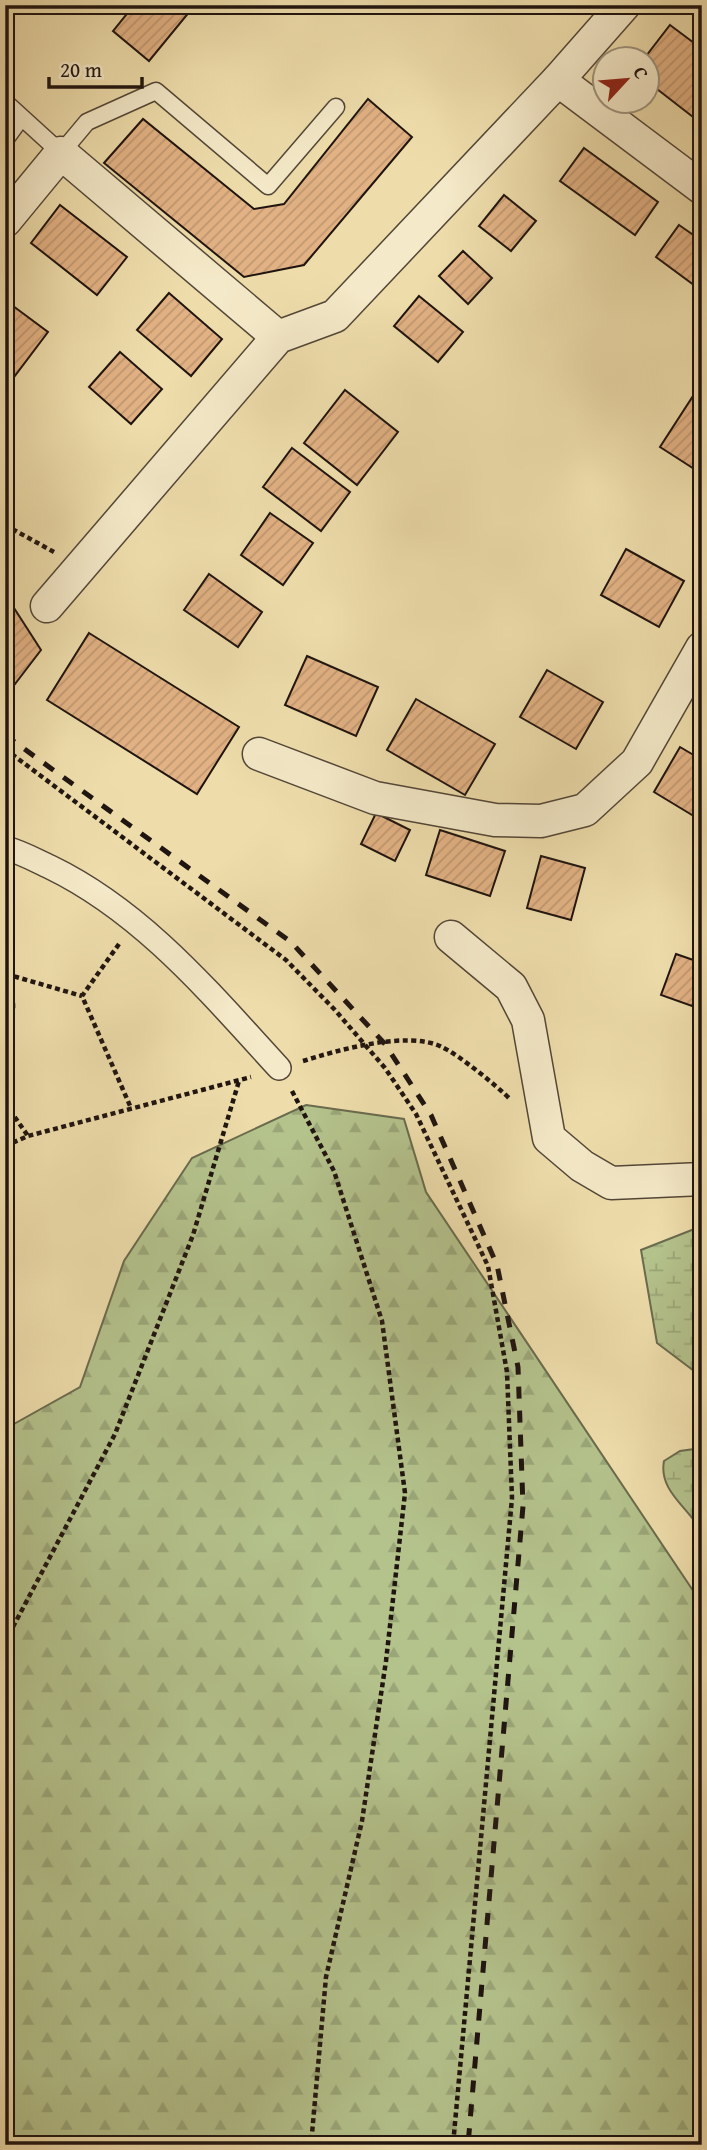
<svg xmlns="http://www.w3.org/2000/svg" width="707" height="2150" viewBox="0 0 707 2150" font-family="'Gentium Book Plus',serif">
<defs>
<pattern id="forest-firs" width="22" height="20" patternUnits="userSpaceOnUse" patternTransform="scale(1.75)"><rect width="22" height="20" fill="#b4c28c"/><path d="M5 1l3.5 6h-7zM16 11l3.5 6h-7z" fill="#9aa678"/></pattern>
<pattern id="wetland-marsh" width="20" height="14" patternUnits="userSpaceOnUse" patternTransform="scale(1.75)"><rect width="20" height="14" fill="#b4c28c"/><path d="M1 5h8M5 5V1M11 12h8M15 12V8" fill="none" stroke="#9aa678"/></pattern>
<pattern id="building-hatch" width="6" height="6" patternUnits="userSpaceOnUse" patternTransform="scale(1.75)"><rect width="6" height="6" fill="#e2b284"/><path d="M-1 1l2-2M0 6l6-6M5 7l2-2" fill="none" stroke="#c19871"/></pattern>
</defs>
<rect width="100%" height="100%" fill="#eeddab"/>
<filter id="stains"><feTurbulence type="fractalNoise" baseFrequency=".00286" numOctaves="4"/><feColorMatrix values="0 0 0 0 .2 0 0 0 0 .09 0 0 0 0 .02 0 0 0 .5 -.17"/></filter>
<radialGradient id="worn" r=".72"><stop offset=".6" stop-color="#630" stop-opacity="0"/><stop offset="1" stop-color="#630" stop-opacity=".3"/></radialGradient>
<!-- forest -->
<path fill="url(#forest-firs)" stroke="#6a6b4e" stroke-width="2" d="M 306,1105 L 404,1119 L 426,1192 L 702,1604 L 702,2145 L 5,2145 L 5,1429 L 80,1387 L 124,1261 L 192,1158 Z"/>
<!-- wetland -->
<g fill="url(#wetland-marsh)" stroke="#6a6b4e" stroke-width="2">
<path d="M 702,1226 L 702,1377 L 657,1343 L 641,1250 Z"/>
<path d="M 702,1448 L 702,1533 C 691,1509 658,1492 664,1461 L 680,1451 Z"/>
</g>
<!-- building -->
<g fill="url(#building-hatch)" stroke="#1f1410" stroke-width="2">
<path d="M 134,5 L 195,5 L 149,61 L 113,31 Z"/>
<path d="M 670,25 L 702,49 L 702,124 L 648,82 L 648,60 L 643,60 Z"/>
<path d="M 368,99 L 412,137 L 304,265 L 244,277 L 104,163 L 143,119 L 254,209 L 284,204 Z"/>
<path d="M 584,148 L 658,202 L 635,235 L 560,181 Z"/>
<path d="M 504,195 L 536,221 L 511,251 L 479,226 Z"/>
<path d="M 60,205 L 127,257 L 97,295 L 31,243 Z"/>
<path d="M 679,225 L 702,241 L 702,291 L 656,257 Z"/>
<path d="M 463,251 L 492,278 L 468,304 L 439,276 Z"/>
<path d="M 169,293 L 222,339 L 191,376 L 137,330 Z"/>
<path d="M 419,296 L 463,332 L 438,362 L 394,326 Z"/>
<path d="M 5,300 L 48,332 L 14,377 L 5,370 Z"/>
<path d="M 120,352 L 162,389 L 131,424 L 89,387 Z"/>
<path d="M 345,390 L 398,432 L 357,485 L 304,443 Z"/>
<path d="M 693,396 L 702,402 L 702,474 L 660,447 Z"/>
<path d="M 292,448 L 350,492 L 321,531 L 263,487 Z"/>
<path d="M 270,513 L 313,543 L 283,585 L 241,555 Z"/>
<path d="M 626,549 L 684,581 L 659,627 L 601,595 Z"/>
<path d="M 209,574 L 262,612 L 238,647 L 184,610 Z"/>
<path d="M 5,594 L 41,650 L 5,697 Z"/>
<path d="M 89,633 L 239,727 L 197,794 L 47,700 Z"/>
<path d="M 307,656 L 378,687 L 356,736 L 285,705 Z"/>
<path d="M 547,670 L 603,702 L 576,749 L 520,717 Z"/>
<path d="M 416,699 L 495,744 L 465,795 L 387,750 Z"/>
<path d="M 680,747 L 702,760 L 702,821 L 654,792 Z"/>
<path d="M 376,813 L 410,830 L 395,861 L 361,844 Z"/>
<path d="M 440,830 L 505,851 L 490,896 L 426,875 Z"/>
<path d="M 541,856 L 585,868 L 571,920 L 527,908 Z"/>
<path d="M 676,954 L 702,963 L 702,978 L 692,1006 L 661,995 Z"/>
</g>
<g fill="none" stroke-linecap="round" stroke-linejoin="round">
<!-- service casing -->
<g stroke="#534637" stroke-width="19">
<g id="service">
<path d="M 5,102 L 61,153 L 87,122 L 156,91 L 268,186 L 336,107"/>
<path d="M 5,140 L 21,118"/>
</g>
</g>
<!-- pedestrian casing -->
<g stroke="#534637" stroke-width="26">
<path id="pedestrian" d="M 5,848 C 21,852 35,860 50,867 C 143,912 210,993 279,1068"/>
</g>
<!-- minor casing -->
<g stroke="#534637" stroke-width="35">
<g id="minor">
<path d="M 558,80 L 702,188"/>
<path d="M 5,221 L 61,153 L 278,337"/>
<path d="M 47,606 L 278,337 L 335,316 L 558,80 L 624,5"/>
<path d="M 259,754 L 375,798 L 495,820 L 541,821 L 585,810 L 637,762 L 702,648"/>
<path d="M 451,937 L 511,987 L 528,1020 L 549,1138 L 582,1166 L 611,1183 L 702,1179"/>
</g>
</g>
<!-- path -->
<g stroke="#1f1410" stroke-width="4.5" stroke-dasharray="5 3.5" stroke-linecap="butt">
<path d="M 5,525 L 54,552"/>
<path d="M 5,749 L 286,960 L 335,1010 L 385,1068 L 416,1114 L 488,1266 L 507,1372 L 512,1498 L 453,2145"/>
<path d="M 119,944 L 82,996 L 131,1108"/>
<path d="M 6,974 L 82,996"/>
<path d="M 5,1032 C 18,1013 13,994 6,974"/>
<path d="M 303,1061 C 338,1050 408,1030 442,1047 C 459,1055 497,1086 511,1100"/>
<path d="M 292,1091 L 334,1171 L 382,1321 L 405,1493 L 386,1661 L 362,1821 L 326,1977 L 311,2145"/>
<path d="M 5,1103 L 28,1136"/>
<path d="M 5,1146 L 28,1136 L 251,1077"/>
<path d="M 5,1642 L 115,1434 L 193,1235 L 239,1081"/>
</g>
<!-- service -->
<use href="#service" stroke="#f4e9c8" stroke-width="16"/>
<!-- pedestrian -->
<use href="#pedestrian" stroke="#f4e9c8" stroke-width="23"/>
<!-- minor -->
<use href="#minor" stroke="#f4e9c8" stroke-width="32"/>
<!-- rail -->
<path stroke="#1f1410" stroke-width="5" stroke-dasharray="12 12" stroke-linecap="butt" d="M 5,735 L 291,942 L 385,1044 L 431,1115 L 497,1265 L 518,1367 L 523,1506 L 468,2145"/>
</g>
<!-- margin -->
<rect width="707" height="2150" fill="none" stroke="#eeddab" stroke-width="28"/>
<rect x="7" y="7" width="693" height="2136" fill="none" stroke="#1f1410" stroke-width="3.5"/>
<rect x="14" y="14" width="679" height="2122" fill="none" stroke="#1f1410" stroke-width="2"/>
<!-- north arrow -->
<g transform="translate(626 80) rotate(64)"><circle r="33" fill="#f4e9c8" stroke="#9f947e" stroke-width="2"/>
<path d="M0-5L12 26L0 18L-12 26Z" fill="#8f2418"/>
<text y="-10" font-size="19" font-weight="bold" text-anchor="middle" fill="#1f1410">С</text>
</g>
<!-- scale -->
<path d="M49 77v10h93v-10" fill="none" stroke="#1f1410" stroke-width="3.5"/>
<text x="60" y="77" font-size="21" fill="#1f1410" stroke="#f4e9c8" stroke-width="5" paint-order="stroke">20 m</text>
<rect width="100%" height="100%" filter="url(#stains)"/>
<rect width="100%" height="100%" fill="url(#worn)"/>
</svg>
